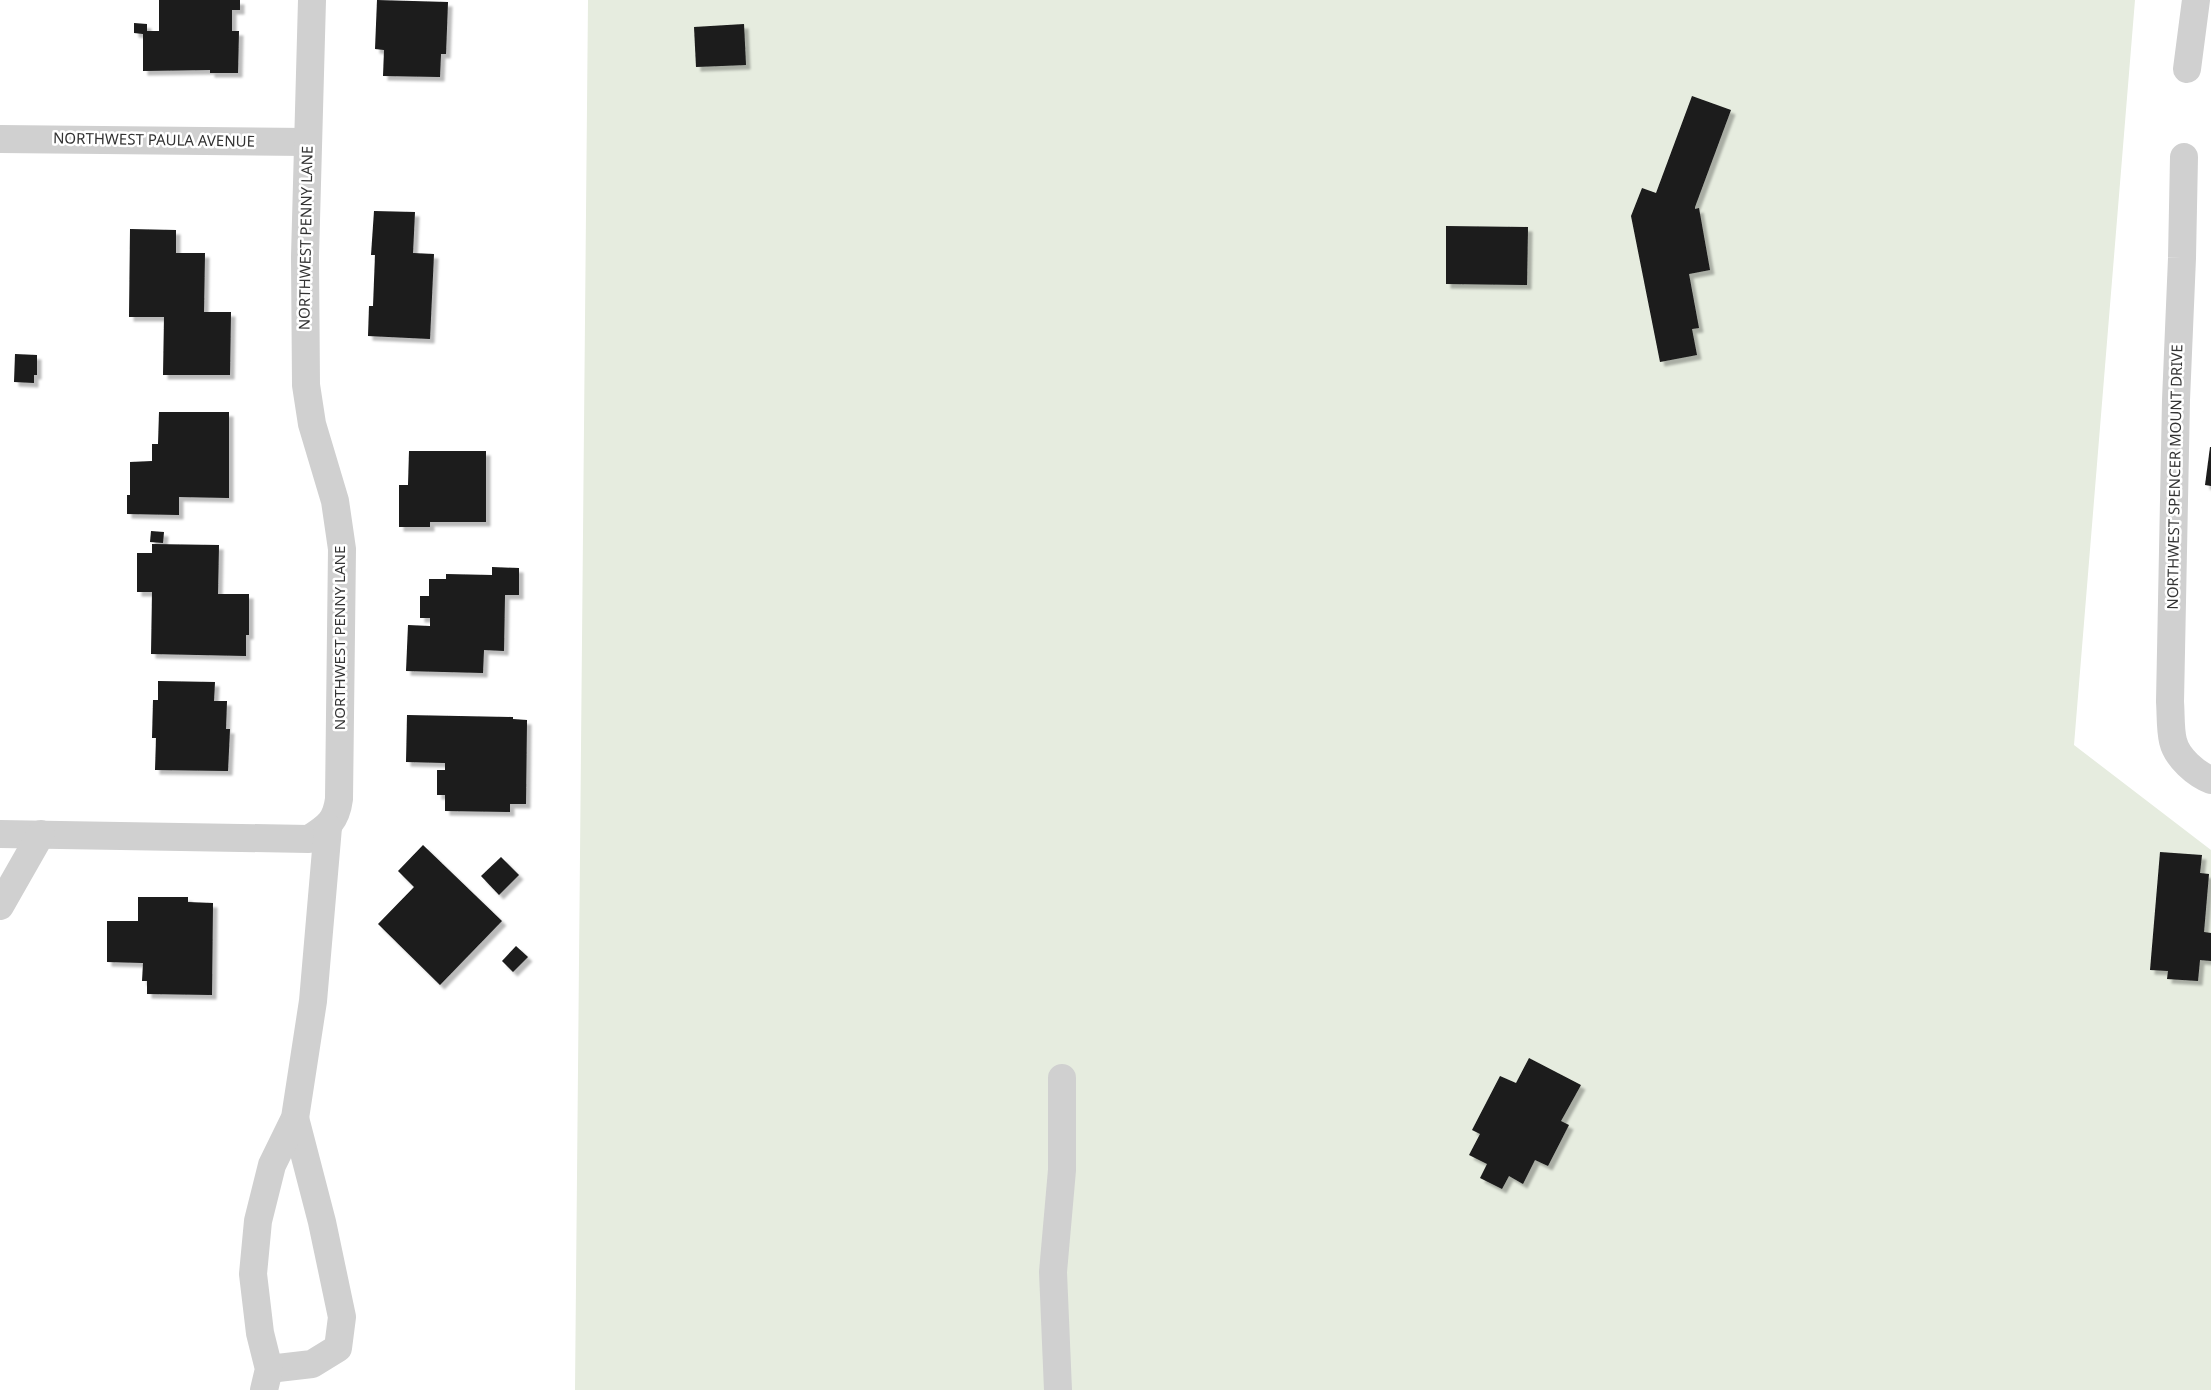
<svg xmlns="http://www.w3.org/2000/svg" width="2211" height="1390" viewBox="0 0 2211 1390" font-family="'Noto Sans',sans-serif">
<defs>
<filter id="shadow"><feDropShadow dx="4.5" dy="4.5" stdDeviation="1" flood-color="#0004"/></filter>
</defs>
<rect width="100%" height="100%" fill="#fff"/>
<!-- green -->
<path fill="#e6ecdf" d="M 588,0 L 2135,0 L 2074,745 L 2211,850 L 2211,1390 L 575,1390 Z"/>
<!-- building -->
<g fill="#1a1a1a" filter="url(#shadow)">
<path d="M 159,0 L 240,0 L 240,10 L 232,10 L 232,31 L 239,31 L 238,73 L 210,73 L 210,70 L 143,71 L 143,34 L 134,33 L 134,23 L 147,24 L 147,31 L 159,31 Z"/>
<path d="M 377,0 L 448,2 L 446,54 L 441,54 L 440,77 L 383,76 L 384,50 L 375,49 Z"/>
<path d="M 744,24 L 746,65 L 696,67 L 694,27 Z"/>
<path d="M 1692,96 L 1731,110 L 1695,207 L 1695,209 L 1699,208 L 1710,270 L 1689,274 L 1699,328 L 1692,329 L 1697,355 L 1660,362 L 1631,216 L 1642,188 L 1656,193 Z"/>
<path d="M 374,211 L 415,212 L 413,253 L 434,254 L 430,339 L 368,336 L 369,306 L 373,306 L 375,255 L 371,255 Z"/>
<path d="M 1446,226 L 1528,227 L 1527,285 L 1446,284 Z"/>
<path d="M 130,229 L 176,230 L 176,253 L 205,253 L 204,312 L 231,312 L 230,375 L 163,375 L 164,317 L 129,317 Z"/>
<path d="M 15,354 L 37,355 L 37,375 L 34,375 L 34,383 L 14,382 Z"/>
<path d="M 159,412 L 229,412 L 229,498 L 179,497 L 179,515 L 127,514 L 127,495 L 130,495 L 130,462 L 152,461 L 152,444 L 158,444 Z"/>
<path d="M 2210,447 L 2211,447 L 2211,486 L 2205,485 Z"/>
<path d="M 409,451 L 486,451 L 486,522 L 430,522 L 430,527 L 399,527 L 399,485 L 408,485 Z"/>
<path d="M 151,531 L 164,532 L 163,543 L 150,542 Z"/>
<path d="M 152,544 L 219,545 L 218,594 L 249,594 L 249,635 L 246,635 L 246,656 L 151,654 L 152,592 L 137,592 L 137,553 L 152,553 Z"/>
<path d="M 492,567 L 519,568 L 519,595 L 505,595 L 504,651 L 484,650 L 483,673 L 406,671 L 408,625 L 430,626 L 430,618 L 420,618 L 420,596 L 429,596 L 429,579 L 446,579 L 446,574 L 492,575 Z"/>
<path d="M 158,681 L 215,682 L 214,701 L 227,701 L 226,729 L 230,729 L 228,771 L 155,770 L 156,738 L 152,738 L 153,700 L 158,700 Z"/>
<path d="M 407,715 L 513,717 L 513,719 L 527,720 L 526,804 L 510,804 L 510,812 L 445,811 L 445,795 L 437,795 L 437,770 L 445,770 L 445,763 L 406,762 Z"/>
<path d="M 423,845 L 502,921 L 440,985 L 378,924 L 414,887 L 398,871 Z"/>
<path d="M 2160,852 L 2202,855 L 2200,873 L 2209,874 L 2204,932 L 2211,933 L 2211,961 L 2200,960 L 2198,981 L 2167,979 L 2168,971 L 2150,970 Z"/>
<path d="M 501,857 L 519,875 L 499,895 L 481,876 Z"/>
<path d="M 138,897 L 188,897 L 188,902 L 213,903 L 212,995 L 147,994 L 147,981 L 142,981 L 143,963 L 107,962 L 107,921 L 138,921 Z"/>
<path d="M 516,946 L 528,957 L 513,972 L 502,961 Z"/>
<path d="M 1529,1058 L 1581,1085 L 1561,1121 L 1569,1125 L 1548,1166 L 1535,1160 L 1523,1184 L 1509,1176 L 1502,1189 L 1480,1178 L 1487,1164 L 1469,1155 L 1480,1134 L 1472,1130 L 1500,1076 L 1516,1083 Z"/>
</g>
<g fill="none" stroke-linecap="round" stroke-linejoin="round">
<!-- minor -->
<g stroke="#d0d0d0" stroke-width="28">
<path d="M 2187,69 L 2196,0"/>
<path d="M 0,139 L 307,142"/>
<path d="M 2184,157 L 2182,258 L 2176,400 L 2170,702 C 2171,714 2170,729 2173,741 C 2177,758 2196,774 2211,780"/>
<path d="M 0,834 L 309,839 C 327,827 336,822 339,799 L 342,549 L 335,501 L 312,424 L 306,385 L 305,257 L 312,0"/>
<path d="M 0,906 L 41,834"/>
<path d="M 269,1369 L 312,1364 L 338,1348 L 342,1317 L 322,1222 L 295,1118"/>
<path d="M 264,1390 L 269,1369 L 260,1333 L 253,1274 L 258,1221 L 272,1165 L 295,1118 L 313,1001 L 328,827"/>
<path d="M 1058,1390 L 1053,1272 L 1062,1170 L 1062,1078"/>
</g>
</g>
<g text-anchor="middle" stroke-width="5" stroke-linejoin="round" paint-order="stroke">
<!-- street labels -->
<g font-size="15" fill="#333" stroke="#fff">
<text transform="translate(154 140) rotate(1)" y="5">NORTHWEST PAULA AVENUE</text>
<text transform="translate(306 238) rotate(-89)" y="5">NORTHWEST PENNY LANE</text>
<text transform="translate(2175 477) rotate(-89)" y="5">NORTHWEST SPENCER MOUNT DRIVE</text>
<text transform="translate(340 638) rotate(-90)" y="5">NORTHWEST PENNY LANE</text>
</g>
</g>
</svg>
